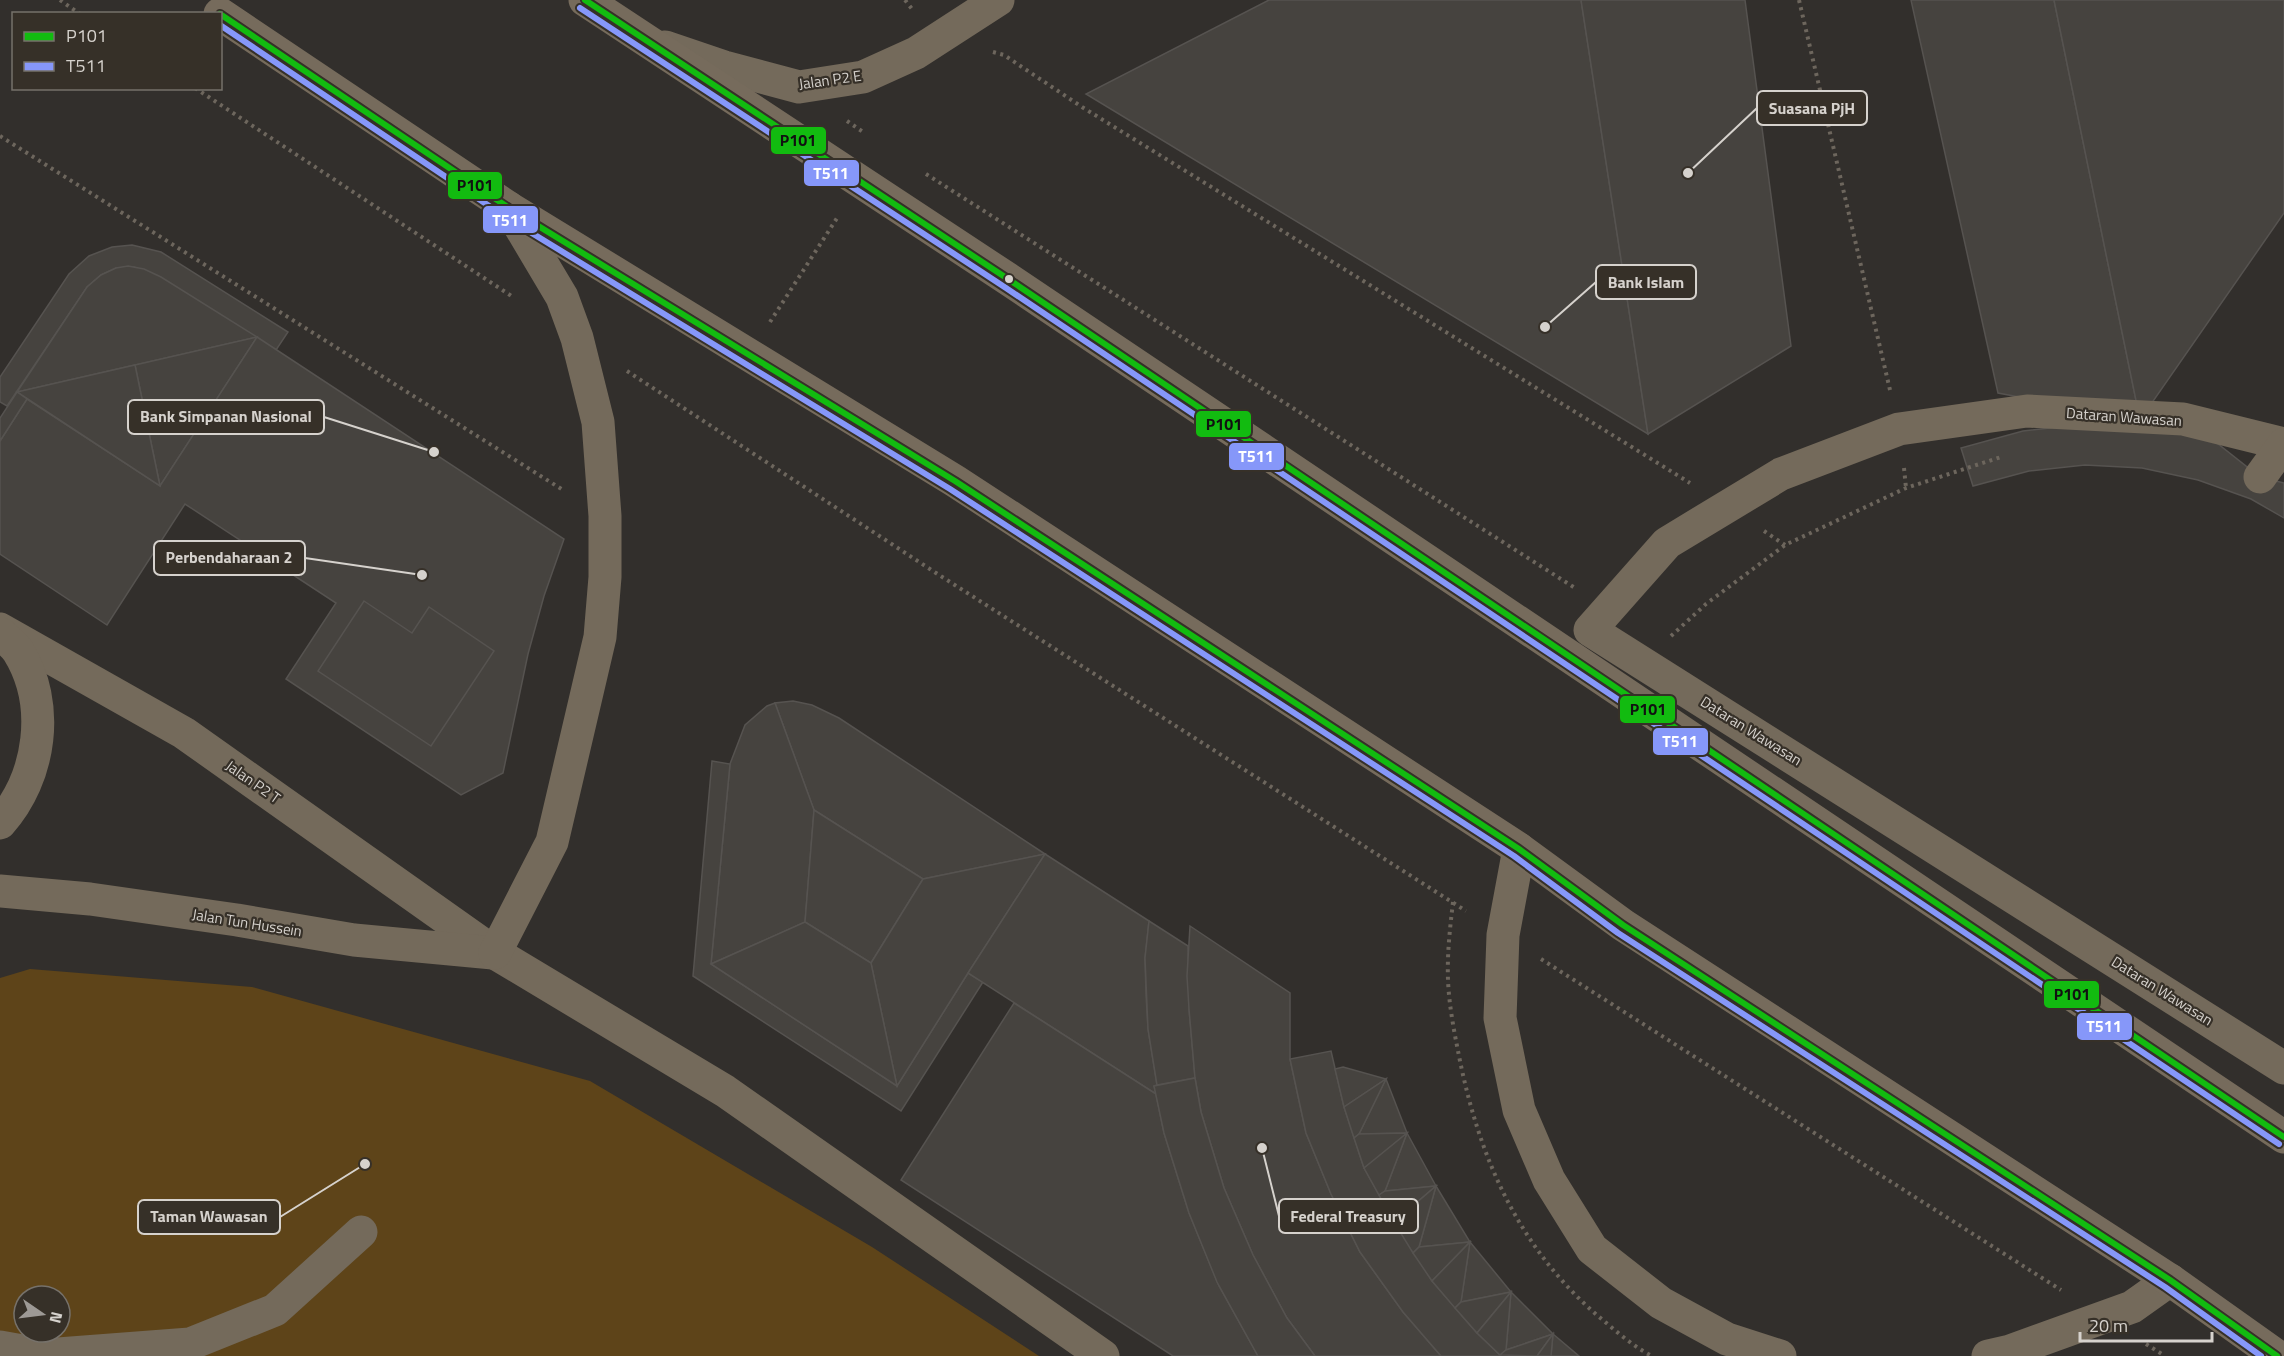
<svg xmlns="http://www.w3.org/2000/svg" width="2284" height="1356" viewBox="0 0 2284 1356" font-family="'Titillium Web',sans-serif">
<rect width="100%" height="100%" fill="#322f2c"/>
<!-- green -->
<path fill="#5e4419" fill-rule="evenodd" d="M 30,969 L 252,987 L 590,1081 L 872,1247 L 1039,1356 L 0,1356 L 0,978 ZM 24,1296 L 60,1296 L 60,1332 L 24,1332 Z"/>
<!-- building -->
<g fill="#46433f" stroke="#565350" stroke-width="1.5">
<path d="M 1269,0 L 1581,0 L 1648,434 L 1086,94 Z"/>
<path d="M 1581,0 L 1745,0 L 1791,346 L 1648,434 Z"/>
<path d="M 1911,0 L 2054,0 L 2140,420 L 1998,393 Z"/>
<path d="M 2054,0 L 2284,0 L 2284,213 L 2140,420 Z"/>
<path d="M 132,245 L 161,252 L 288,332 L 276,350 L 156,275 L 134,267 L 116,268 L 101,275 L 87,287 L 7,406 L 0,402 L 0,377 L 69,274 L 89,256 L 112,247 Z"/>
<path d="M 128,266 L 144,269 L 161,277 L 257,337 L 17,392 L 87,287 L 101,275 L 116,268 Z"/>
<path d="M 257,337 L 160,486 L 135,365 Z"/>
<path d="M 257,337 L 564,539 L 544,596 L 528,654 L 503,773 L 461,795 L 286,679 L 336,603 L 185,504 L 107,625 L 0,554 L 0,441 L 27,399 L 160,486 Z"/>
<path d="M 135,365 L 160,486 L 17,392 Z"/>
<path d="M 17,392 L 27,399 L 0,441 L 0,418 Z"/>
<path d="M 2086,424 L 2150,427 L 2213,440 L 2260,477 L 2284,483 L 2284,518 L 2251,499 L 2198,480 L 2142,468 L 2085,465 L 2029,471 L 1973,486 L 1961,448 L 2023,431 Z"/>
<path d="M 364,601 L 412,633 L 429,607 L 494,651 L 431,746 L 318,671 Z"/>
<path d="M 793,701 L 812,705 L 839,718 L 1045,854 L 923,879 L 814,810 L 775,703 Z"/>
<path d="M 775,703 L 814,810 L 805,922 L 711,964 L 730,764 L 745,725 L 767,706 Z"/>
<path d="M 712,761 L 730,764 L 711,964 L 897,1086 L 968,973 L 983,982 L 901,1111 L 693,976 Z"/>
<path d="M 814,810 L 923,879 L 871,963 L 805,922 Z"/>
<path d="M 1045,854 L 968,973 L 897,1086 L 871,963 L 923,879 Z"/>
<path d="M 1045,854 L 1149,921 L 1145,958 L 1146,994 L 1148,1029 L 1157,1085 L 1154,1086 L 1156,1094 L 968,973 Z"/>
<path d="M 1149,921 L 1188,946 L 1189,1009 L 1195,1078 L 1157,1085 L 1148,1029 L 1145,958 Z"/>
<path d="M 805,922 L 871,963 L 897,1086 L 711,964 Z"/>
<path d="M 1190,926 L 1290,993 L 1290,1059 L 1306,1133 L 1331,1194 L 1360,1252 L 1403,1312 L 1441,1356 L 1315,1356 L 1287,1318 L 1253,1255 L 1224,1188 L 1201,1112 L 1195,1078 L 1189,1009 L 1187,976 Z"/>
<path d="M 1014,1003 L 1156,1094 L 1164,1133 L 1189,1213 L 1219,1286 L 1258,1356 L 1173,1356 L 901,1180 Z"/>
<path d="M 1331,1051 L 1344,1107 L 1364,1168 L 1394,1222 L 1432,1281 L 1477,1333 L 1501,1356 L 1441,1356 L 1403,1312 L 1360,1252 L 1331,1194 L 1306,1133 L 1290,1059 Z"/>
<path d="M 1343,1067 L 1386,1079 L 1344,1107 L 1335,1069 Z"/>
<path d="M 1195,1078 L 1201,1112 L 1224,1188 L 1253,1255 L 1287,1318 L 1315,1356 L 1258,1356 L 1217,1282 L 1189,1213 L 1164,1133 L 1154,1086 Z"/>
<path d="M 1386,1079 L 1407,1133 L 1359,1134 Z"/>
<path d="M 1386,1079 L 1359,1134 L 1354,1138 L 1344,1107 Z"/>
<path d="M 1407,1133 L 1436,1186 L 1385,1191 Z"/>
<path d="M 1407,1133 L 1371,1163 L 1364,1168 L 1354,1138 L 1359,1134 Z"/>
<path d="M 1407,1133 L 1385,1191 L 1379,1195 L 1364,1168 Z"/>
<path d="M 1436,1186 L 1470,1242 L 1419,1247 Z"/>
<path d="M 1436,1186 L 1394,1222 L 1379,1195 L 1385,1191 Z"/>
<path d="M 1436,1186 L 1419,1247 L 1413,1253 L 1394,1222 Z"/>
<path d="M 1470,1242 L 1511,1292 L 1461,1302 Z"/>
<path d="M 1470,1242 L 1432,1281 L 1413,1253 L 1419,1247 Z"/>
<path d="M 1470,1242 L 1461,1302 L 1455,1308 L 1432,1281 Z"/>
<path d="M 1511,1292 L 1553,1334 L 1506,1350 Z"/>
<path d="M 1511,1292 L 1477,1333 L 1455,1308 L 1461,1302 Z"/>
<path d="M 1511,1292 L 1506,1350 L 1500,1355 L 1477,1333 Z"/>
<path d="M 1553,1334 L 1579,1356 L 1551,1356 Z"/>
<path d="M 1553,1334 L 1537,1356 L 1500,1355 L 1506,1350 Z"/>
<path d="M 1553,1334 L 1551,1356 L 1537,1356 Z"/>
</g>
<g fill="none" stroke-linecap="round" stroke-linejoin="round">
<!-- path -->
<g stroke="#6d665d" stroke-width="4" stroke-dasharray="3 4.5" stroke-linecap="butt">
<path d="M 60,0 L 80,14"/>
<path d="M 905,0 L 912,9"/>
<path d="M 1799,0 L 1890,390"/>
<path d="M 993,52 L 1004,55 L 1082,107 L 1690,483"/>
<path d="M 195,88 L 513,297"/>
<path d="M 847,121 L 863,132"/>
<path d="M 0,136 L 563,490"/>
<path d="M 926,174 L 1575,588"/>
<path d="M 770,322 L 839,215"/>
<path d="M 627,371 L 936,573 L 1466,911"/>
<path d="M 1904,468 L 1906,488"/>
<path d="M 1764,531 L 1785,545"/>
<path d="M 1671,636 L 1706,604 L 1785,545 L 1906,488 L 2001,457"/>
<path d="M 1453,902 C 1450,928 1447,954 1448,980 C 1449,1005 1454,1031 1459,1056 C 1479,1157 1518,1247 1598,1316 C 1615,1330 1632,1346 1652,1356"/>
<path d="M 1541,959 L 2061,1290"/>
<path d="M 2146,1344 L 2165,1356"/>
</g>
<!-- minor -->
<g stroke="#746a5b" stroke-width="33">
<path d="M 665,47 L 724,67 L 799,87 L 863,77 L 916,53 L 998,0"/>
<path d="M 2284,444 L 2183,419 L 2027,411 L 1899,429 L 1781,474 L 1667,543 L 1590,630 L 2284,1068"/>
<path d="M 2260,477 L 2284,444"/>
<path d="M 0,629 L 184,733 L 495,953 L 725,1091 L 1103,1356"/>
<path d="M 0,823 C 41,777 51,704 18,651 C 14,645 6,639 1,634"/>
<path d="M 1519,849 L 1503,935 L 1500,1018 L 1519,1110 L 1549,1180 L 1592,1249 L 1661,1303 L 1727,1339 L 1780,1356"/>
<path d="M 0,891 L 90,899 L 237,920 L 354,940 L 493,953"/>
<path d="M 495,953 L 552,842 L 600,637 L 605,577 L 605,516 L 598,422 L 577,338 L 562,297 L 509,208"/>
<path d="M 0,1347 L 45,1355 L 190,1344 L 275,1310 L 361,1232"/>
<path d="M 1988,1356 L 2010,1351 L 2132,1307 L 2170,1280"/>
</g>
<!-- major -->
<g stroke="#766b5c" stroke-width="33">
<path d="M 585,0 L 1011,281 L 2284,1137"/>
<path d="M 220,14 L 509,208 L 955,481 L 1519,849 L 1623,925 L 2170,1280 L 2277,1356"/>
</g>
<!-- bus-1 casing -->
<g stroke="#363028" stroke-width="10">
<g id="bus-1">
<path d="M 585,0 L 1011,281 L 2284,1137"/>
<path d="M 220,14 L 509,208 L 955,481 L 1519,849 L 1623,925 L 2170,1280 L 2277,1356"/>
</g>
</g>
<!-- bus-2 casing -->
<g stroke="#363028" stroke-width="10">
<g id="bus-2">
<path d="M 580,8 L 1006,288 L 2279,1144"/>
<path d="M 220,25 L 504,216 L 950,489 L 1514,856 L 1618,933 L 2165,1287 L 2261,1356"/>
</g>
</g>
<!-- bus-1 -->
<use href="#bus-1" stroke="#12bb10" stroke-width="6"/>
<!-- bus-2 -->
<use href="#bus-2" stroke="#8697f9" stroke-width="6"/>
</g>
<!-- markers -->
<circle fill="#d6d2cd" stroke="#363028" stroke-width="2" cx="1009" cy="279" r="5"/>
<g text-anchor="middle" stroke-width="4.5" stroke-linejoin="round" paint-order="stroke">
<!-- street labels -->
<g font-size="15" fill="#d6d2cd" stroke="#363028">
<text transform="translate(830 80) rotate(-8)" y="5">Jalan P2 E</text>
<text transform="translate(2124 417) rotate(4)" y="5">Dataran Wawasan</text>
<text transform="translate(1751 731) rotate(32)" y="5">Dataran Wawasan</text>
<text transform="translate(253 782) rotate(35)" y="5">Jalan P2 T</text>
<text transform="translate(247 923) rotate(9)" y="5">Jalan Tun Hussein</text>
<text transform="translate(2162 991) rotate(32)" y="5">Dataran Wawasan</text>
</g>
</g>
<!-- callouts -->
<path fill="none" stroke="#d6d2cd" stroke-width="2" d="M1688 173L1757 108M1545 327L1596 282M434 452L324 417M422 575L305 558M1262 1148L1279 1216M365 1164L280 1217"/>
<g fill="#d6d2cd" stroke="#363028" stroke-width="2">
<circle cx="1688" cy="173" r="6"/>
<circle cx="1545" cy="327" r="6"/>
<circle cx="434" cy="452" r="6"/>
<circle cx="422" cy="575" r="6"/>
<circle cx="1262" cy="1148" r="6"/>
<circle cx="365" cy="1164" r="6"/>
</g>
<g fill="#363028" stroke="#d6d2cd" stroke-width="2">
<rect x="1757" y="91" width="110" height="34" rx="6"/>
<rect x="1596" y="265" width="100" height="34" rx="6"/>
<rect x="128" y="400" width="196" height="34" rx="6"/>
<rect x="154" y="541" width="151" height="34" rx="6"/>
<rect x="1279" y="1199" width="139" height="34" rx="6"/>
<rect x="138" y="1200" width="142" height="34" rx="6"/>
</g>
<g font-size="16" text-anchor="middle" font-weight="bold" fill="#d6d2cd">
<text x="1812" y="114">Suasana PjH</text>
<text x="1646" y="288">Bank Islam</text>
<text x="226" y="422">Bank Simpanan Nasional</text>
<text x="229" y="563">Perbendaharaan 2</text>
<text x="1348" y="1222">Federal Treasury</text>
<text x="209" y="1222">Taman Wawasan</text>
</g>
<g stroke="#363028" stroke-width="2">
<rect x="770" y="126" width="57" height="29" rx="6" fill="#12bb10"/>
<rect x="803" y="159" width="57" height="28" rx="6" fill="#8697f9"/>
<rect x="447" y="171" width="56" height="29" rx="6" fill="#12bb10"/>
<rect x="482" y="205" width="57" height="29" rx="6" fill="#8697f9"/>
<rect x="1195" y="410" width="57" height="28" rx="6" fill="#12bb10"/>
<rect x="1228" y="442" width="57" height="29" rx="6" fill="#8697f9"/>
<rect x="1619" y="695" width="57" height="29" rx="6" fill="#12bb10"/>
<rect x="1652" y="727" width="57" height="29" rx="6" fill="#8697f9"/>
<rect x="2043" y="980" width="57" height="29" rx="6" fill="#12bb10"/>
<rect x="2076" y="1012" width="57" height="29" rx="6" fill="#8697f9"/>
</g>
<g font-size="16" text-anchor="middle" font-weight="bold" fill="#fff">
<text x="831" y="179">T511</text>
<text x="510" y="226">T511</text>
<text x="1256" y="462">T511</text>
<text x="1680" y="747">T511</text>
<text x="2104" y="1032">T511</text>
</g>
<g font-size="16" text-anchor="middle" font-weight="bold" fill="#111">
<text x="798" y="146">P101</text>
<text x="475" y="191">P101</text>
<text x="1224" y="430">P101</text>
<text x="1648" y="715">P101</text>
<text x="2072" y="1000">P101</text>
</g>
<!-- legend -->
<rect x="12" y="12" width="210" height="78" fill="#363028" stroke="#76716a" stroke-width="1.5"/>
<rect x="24" y="32" width="30" height="9" fill="#12bb10" stroke="#76716a" stroke-width="1.5"/>
<text x="66" y="42" font-size="18" fill="#d6d2cd">P101</text>
<rect x="24" y="62" width="30" height="9" fill="#8697f9" stroke="#76716a" stroke-width="1.5"/>
<text x="66" y="72" font-size="18" fill="#d6d2cd">T511</text>
<!-- north arrow -->
<g transform="translate(42 1314) rotate(104)"><circle r="28" fill="#363028" stroke="#76716a" stroke-width="1.5"/>
<path d="M0-4.5L10 22L0 15L-10 22Z" fill="#9d9995"/>
<text y="-9" font-size="16" font-weight="bold" text-anchor="middle" fill="#d6d2cd">N</text>
</g>
<!-- scale -->
<path d="M2080 1332v9h132v-9" fill="none" stroke="#d6d2cd" stroke-width="3"/>
<text x="2089" y="1332" font-size="18" fill="#d6d2cd" stroke="#363028" stroke-width="4.5" paint-order="stroke">20 m</text>
</svg>
